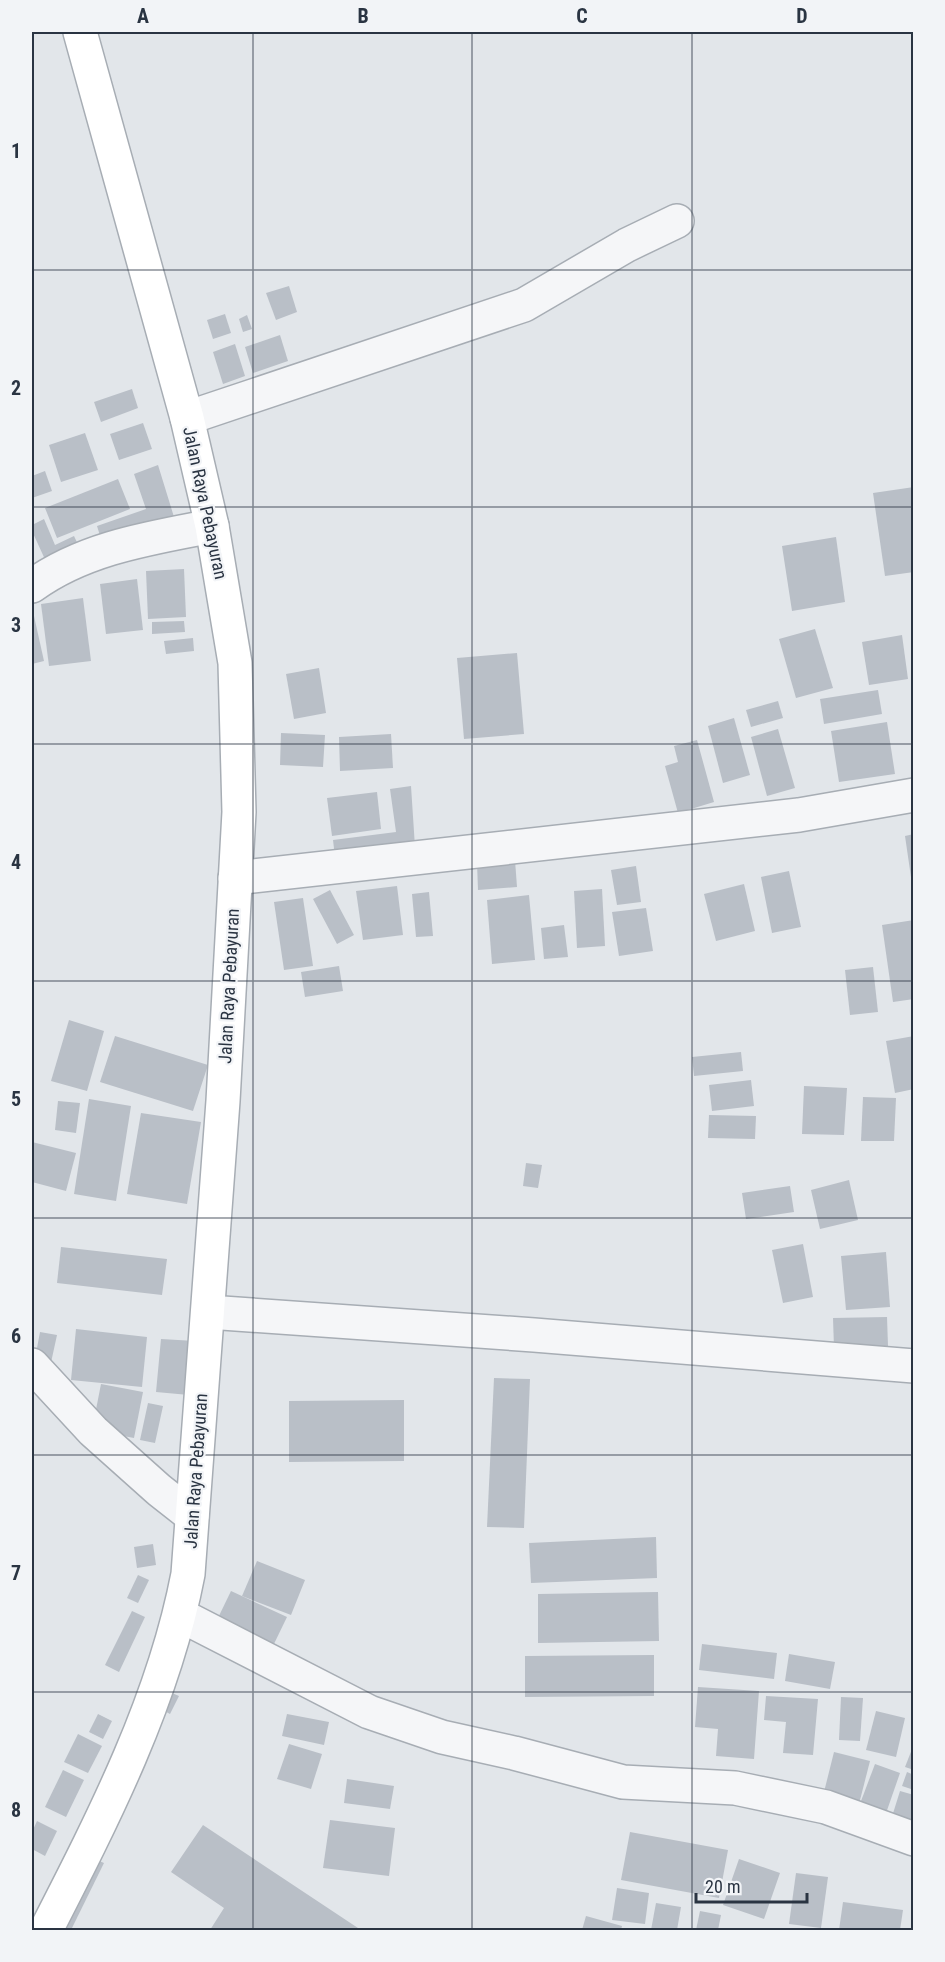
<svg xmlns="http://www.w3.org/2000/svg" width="945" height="1962" viewBox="0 0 945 1962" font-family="'Roboto Condensed',sans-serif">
<rect width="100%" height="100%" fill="#e2e6ea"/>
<!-- building -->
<g fill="#b9bfc7">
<path d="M 289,286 L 297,312 L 276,320 L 266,293 Z"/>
<path d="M 225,314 L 231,333 L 213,339 L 207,320 Z"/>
<path d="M 247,315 L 252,329 L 243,332 L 239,319 Z"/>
<path d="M 280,335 L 288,361 L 253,373 L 245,347 Z"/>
<path d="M 235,344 L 245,376 L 223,384 L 213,352 Z"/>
<path d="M 132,389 L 138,408 L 101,422 L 94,402 Z"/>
<path d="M 143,423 L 152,449 L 119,460 L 110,434 Z"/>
<path d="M 85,433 L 98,470 L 61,482 L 49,445 Z"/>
<path d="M 158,465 L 174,517 L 102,542 L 97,526 L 146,509 L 134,474 Z"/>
<path d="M 45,471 L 52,491 L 32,498 L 32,476 Z"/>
<path d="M 118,479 L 130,509 L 57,538 L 45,508 Z"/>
<path d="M 914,487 L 914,572 L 885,576 L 873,493 Z"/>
<path d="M 44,519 L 55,545 L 74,536 L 81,551 L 48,566 L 32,531 L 32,525 Z"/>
<path d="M 836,537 L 845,602 L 792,611 L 782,546 Z"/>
<path d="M 184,569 L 186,617 L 148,619 L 146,571 Z"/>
<path d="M 137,579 L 143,630 L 106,634 L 100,584 Z"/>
<path d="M 83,598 L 91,661 L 49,666 L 41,604 Z"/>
<path d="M 32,607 L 44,661 L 32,664 Z"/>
<path d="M 184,621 L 185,632 L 152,634 L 152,622 Z"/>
<path d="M 815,629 L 833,688 L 796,698 L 779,639 Z"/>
<path d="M 902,635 L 908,679 L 869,685 L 862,642 Z"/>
<path d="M 193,638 L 194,651 L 166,654 L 164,641 Z"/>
<path d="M 517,653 L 524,734 L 464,739 L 457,658 Z"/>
<path d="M 319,668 L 326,713 L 294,719 L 286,674 Z"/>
<path d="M 878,690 L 882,714 L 824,724 L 820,699 Z"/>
<path d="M 778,701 L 783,718 L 751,727 L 746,710 Z"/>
<path d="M 734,718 L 750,775 L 723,783 L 708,726 Z"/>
<path d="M 887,722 L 895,774 L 839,782 L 831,731 Z"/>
<path d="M 778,729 L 795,788 L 767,796 L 751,737 Z"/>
<path d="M 281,733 L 325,735 L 323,767 L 280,765 Z"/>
<path d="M 391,734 L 393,768 L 340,771 L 339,737 Z"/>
<path d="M 697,740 L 714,802 L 678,813 L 665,766 L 678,762 L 674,746 Z"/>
<path d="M 411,786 L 415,847 L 335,857 L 333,840 L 396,832 L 390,789 Z"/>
<path d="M 377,792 L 381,829 L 332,836 L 327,798 Z"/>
<path d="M 914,834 L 914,883 L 912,884 L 905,836 Z"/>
<path d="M 515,860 L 517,887 L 478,890 L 477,863 Z"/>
<path d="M 636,866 L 641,902 L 617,905 L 611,870 Z"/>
<path d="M 789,871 L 801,927 L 772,933 L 761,877 Z"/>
<path d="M 744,884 L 755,931 L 716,941 L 704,894 Z"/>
<path d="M 397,886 L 403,935 L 363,940 L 356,891 Z"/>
<path d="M 602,889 L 605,946 L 577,948 L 574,891 Z"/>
<path d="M 330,890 L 354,935 L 337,944 L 313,899 Z"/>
<path d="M 429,892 L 433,936 L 416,937 L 412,894 Z"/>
<path d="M 529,895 L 535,960 L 492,964 L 487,900 Z"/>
<path d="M 303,898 L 313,966 L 284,970 L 274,902 Z"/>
<path d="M 646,908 L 653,951 L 619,956 L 612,912 Z"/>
<path d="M 914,920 L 914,999 L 893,1002 L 882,925 Z"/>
<path d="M 564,925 L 568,957 L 544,959 L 541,928 Z"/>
<path d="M 339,966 L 343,991 L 305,997 L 301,972 Z"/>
<path d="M 873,967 L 878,1012 L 850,1015 L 845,970 Z"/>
<path d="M 69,1020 L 104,1031 L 87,1091 L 51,1081 Z"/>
<path d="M 115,1036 L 208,1065 L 193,1111 L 100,1082 Z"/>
<path d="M 914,1036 L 914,1089 L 895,1093 L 886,1041 Z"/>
<path d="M 741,1052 L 743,1071 L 694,1076 L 692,1057 Z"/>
<path d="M 751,1080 L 754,1106 L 712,1111 L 709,1085 Z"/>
<path d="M 804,1086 L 847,1088 L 844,1135 L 802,1134 Z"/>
<path d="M 863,1097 L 896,1098 L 894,1141 L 861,1141 Z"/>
<path d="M 89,1099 L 131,1106 L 116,1201 L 74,1194 Z"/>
<path d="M 58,1101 L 80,1103 L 76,1133 L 55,1130 Z"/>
<path d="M 141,1113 L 201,1122 L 187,1204 L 127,1194 Z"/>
<path d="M 709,1115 L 756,1116 L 755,1139 L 708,1138 Z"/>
<path d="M 32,1142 L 76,1153 L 66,1191 L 32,1182 Z"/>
<path d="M 526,1163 L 542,1165 L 538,1188 L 523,1186 Z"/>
<path d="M 849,1180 L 858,1220 L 820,1229 L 811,1190 Z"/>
<path d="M 790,1186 L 794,1212 L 746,1219 L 742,1193 Z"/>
<path d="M 803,1244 L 813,1297 L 783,1303 L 772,1250 Z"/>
<path d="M 61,1247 L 167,1259 L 162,1295 L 57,1283 Z"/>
<path d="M 886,1252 L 890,1307 L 846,1310 L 841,1256 Z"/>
<path d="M 887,1317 L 888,1346 L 834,1348 L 833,1318 Z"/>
<path d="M 76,1329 L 147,1337 L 142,1387 L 71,1380 Z"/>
<path d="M 40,1332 L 57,1335 L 50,1367 L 34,1364 Z"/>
<path d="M 161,1339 L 195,1341 L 189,1395 L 156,1392 Z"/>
<path d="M 494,1378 L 530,1379 L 524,1528 L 487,1527 Z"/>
<path d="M 101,1384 L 143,1392 L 134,1438 L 92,1430 Z"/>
<path d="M 404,1400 L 404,1461 L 289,1462 L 289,1401 Z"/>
<path d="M 148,1403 L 163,1406 L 155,1443 L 140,1440 Z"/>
<path d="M 656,1537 L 657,1578 L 531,1583 L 529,1543 Z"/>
<path d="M 153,1544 L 156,1565 L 137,1568 L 134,1547 Z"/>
<path d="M 257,1561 L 305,1580 L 291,1615 L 242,1596 Z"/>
<path d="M 138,1575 L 149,1580 L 138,1603 L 127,1598 Z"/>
<path d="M 231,1591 L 287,1617 L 272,1648 L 216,1622 Z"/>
<path d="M 658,1592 L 659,1641 L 538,1643 L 538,1594 Z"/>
<path d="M 132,1611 L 145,1617 L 119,1672 L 105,1665 Z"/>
<path d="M 702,1644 L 777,1653 L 774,1679 L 699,1670 Z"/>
<path d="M 789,1654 L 835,1662 L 830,1689 L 785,1681 Z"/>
<path d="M 654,1655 L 654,1696 L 525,1697 L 525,1656 Z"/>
<path d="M 698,1687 L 759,1691 L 754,1759 L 716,1756 L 718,1729 L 695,1727 Z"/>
<path d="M 165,1690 L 179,1696 L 170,1714 L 157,1707 Z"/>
<path d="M 766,1696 L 818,1699 L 813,1755 L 783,1753 L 786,1722 L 764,1720 Z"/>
<path d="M 841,1697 L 863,1698 L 860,1741 L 839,1740 Z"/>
<path d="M 876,1711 L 905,1718 L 896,1757 L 866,1750 Z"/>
<path d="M 98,1714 L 112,1721 L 103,1739 L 89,1732 Z"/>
<path d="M 287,1714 L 329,1722 L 324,1745 L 282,1736 Z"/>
<path d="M 78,1734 L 102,1746 L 88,1773 L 64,1762 Z"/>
<path d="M 289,1744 L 322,1754 L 311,1789 L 277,1779 Z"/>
<path d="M 914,1744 L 914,1770 L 905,1767 Z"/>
<path d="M 834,1752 L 870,1761 L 859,1804 L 823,1796 Z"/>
<path d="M 875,1764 L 900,1773 L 884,1819 L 858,1809 Z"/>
<path d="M 63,1770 L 84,1780 L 66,1817 L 45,1807 Z"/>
<path d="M 907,1772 L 914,1775 L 914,1790 L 902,1786 Z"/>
<path d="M 347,1779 L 394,1786 L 390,1809 L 344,1803 Z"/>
<path d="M 900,1791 L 914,1795 L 914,1830 L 890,1823 Z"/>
<path d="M 330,1820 L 395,1828 L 389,1876 L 323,1868 Z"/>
<path d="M 37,1821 L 57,1831 L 45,1856 L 32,1849 L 32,1832 Z"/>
<path d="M 203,1825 L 361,1930 L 210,1930 L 224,1908 L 171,1872 Z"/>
<path d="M 630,1832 L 728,1850 L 719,1898 L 621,1880 Z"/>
<path d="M 90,1857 L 104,1863 L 71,1930 L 62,1930 Z"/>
<path d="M 739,1859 L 780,1873 L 764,1919 L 723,1905 Z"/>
<path d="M 796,1873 L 828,1877 L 821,1928 L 789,1924 Z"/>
<path d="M 617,1888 L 649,1893 L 645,1924 L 612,1920 Z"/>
<path d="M 843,1902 L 903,1910 L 900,1930 L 839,1930 Z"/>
<path d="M 656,1903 L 681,1907 L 677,1930 L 651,1930 Z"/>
<path d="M 700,1911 L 721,1915 L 718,1930 L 696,1930 Z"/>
<path d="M 586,1916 L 622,1926 L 621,1930 L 582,1930 Z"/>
</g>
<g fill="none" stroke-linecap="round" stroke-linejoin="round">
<!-- street casing -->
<g stroke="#a7adb4" stroke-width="36">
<g id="street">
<path d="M 187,418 L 524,305 L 627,245 L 677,221"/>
<path d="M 32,586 C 84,548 150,538 212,526"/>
<path d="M 235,878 L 799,815 L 914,795"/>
<path d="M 208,1312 L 534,1335 L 914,1366"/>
<path d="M 32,1365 L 93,1431 L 159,1490 L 192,1516"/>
<path d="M 180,1615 L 369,1712 L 442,1737 L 514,1753 L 623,1782 L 735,1788 L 826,1807 L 914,1839"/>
</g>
</g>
<!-- secondary casing -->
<g stroke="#a7adb4" stroke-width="36">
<path id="secondary" d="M 46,1930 C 104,1817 164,1700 188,1574 L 223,1101 L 239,812 L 235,663 L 212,526 L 187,418 L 80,32"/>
</g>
<!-- street -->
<use href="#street" stroke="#f5f6f8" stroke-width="33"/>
<!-- secondary -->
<use href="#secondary" stroke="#fff" stroke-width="33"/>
</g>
<!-- grid -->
<path fill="none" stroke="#2a3442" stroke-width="1.5" stroke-opacity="0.55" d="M 253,32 L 253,1930M 472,32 L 472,1930M 692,32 L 692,1930M 32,270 L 914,270M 32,507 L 914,507M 32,744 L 914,744M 32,981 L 914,981M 32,1218 L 914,1218M 32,1455 L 914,1455M 32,1692 L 914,1692"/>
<g text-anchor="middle" stroke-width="4.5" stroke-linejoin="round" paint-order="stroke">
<!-- street labels -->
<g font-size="18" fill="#2a3442" stroke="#f2f4f7">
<text transform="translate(205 503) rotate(78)" y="6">Jalan Raya Pebayuran</text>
<text transform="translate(229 986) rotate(-87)" y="6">Jalan Raya Pebayuran</text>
<text transform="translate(196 1471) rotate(-86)" y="6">Jalan Raya Pebayuran</text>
</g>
</g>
<!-- border -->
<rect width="945" height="1962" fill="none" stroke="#f2f4f7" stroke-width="66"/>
<!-- scale -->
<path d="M696 1893v9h111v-9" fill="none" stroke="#2a3442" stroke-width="3"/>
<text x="705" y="1893" font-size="18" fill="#2a3442" stroke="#f2f4f7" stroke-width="4.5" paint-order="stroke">20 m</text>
<rect x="33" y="33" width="879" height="1896" fill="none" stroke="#2a3442" stroke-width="2"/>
<g font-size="20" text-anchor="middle" font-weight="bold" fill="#2a3442">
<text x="143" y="23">A</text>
<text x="363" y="23">B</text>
<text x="582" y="23">C</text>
<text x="802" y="23">D</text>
<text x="16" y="158">1</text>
<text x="16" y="395">2</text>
<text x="16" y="632">3</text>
<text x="16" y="869">4</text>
<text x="16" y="1106">5</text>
<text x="16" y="1343">6</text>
<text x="16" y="1580">7</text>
<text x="16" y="1817">8</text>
</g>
</svg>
